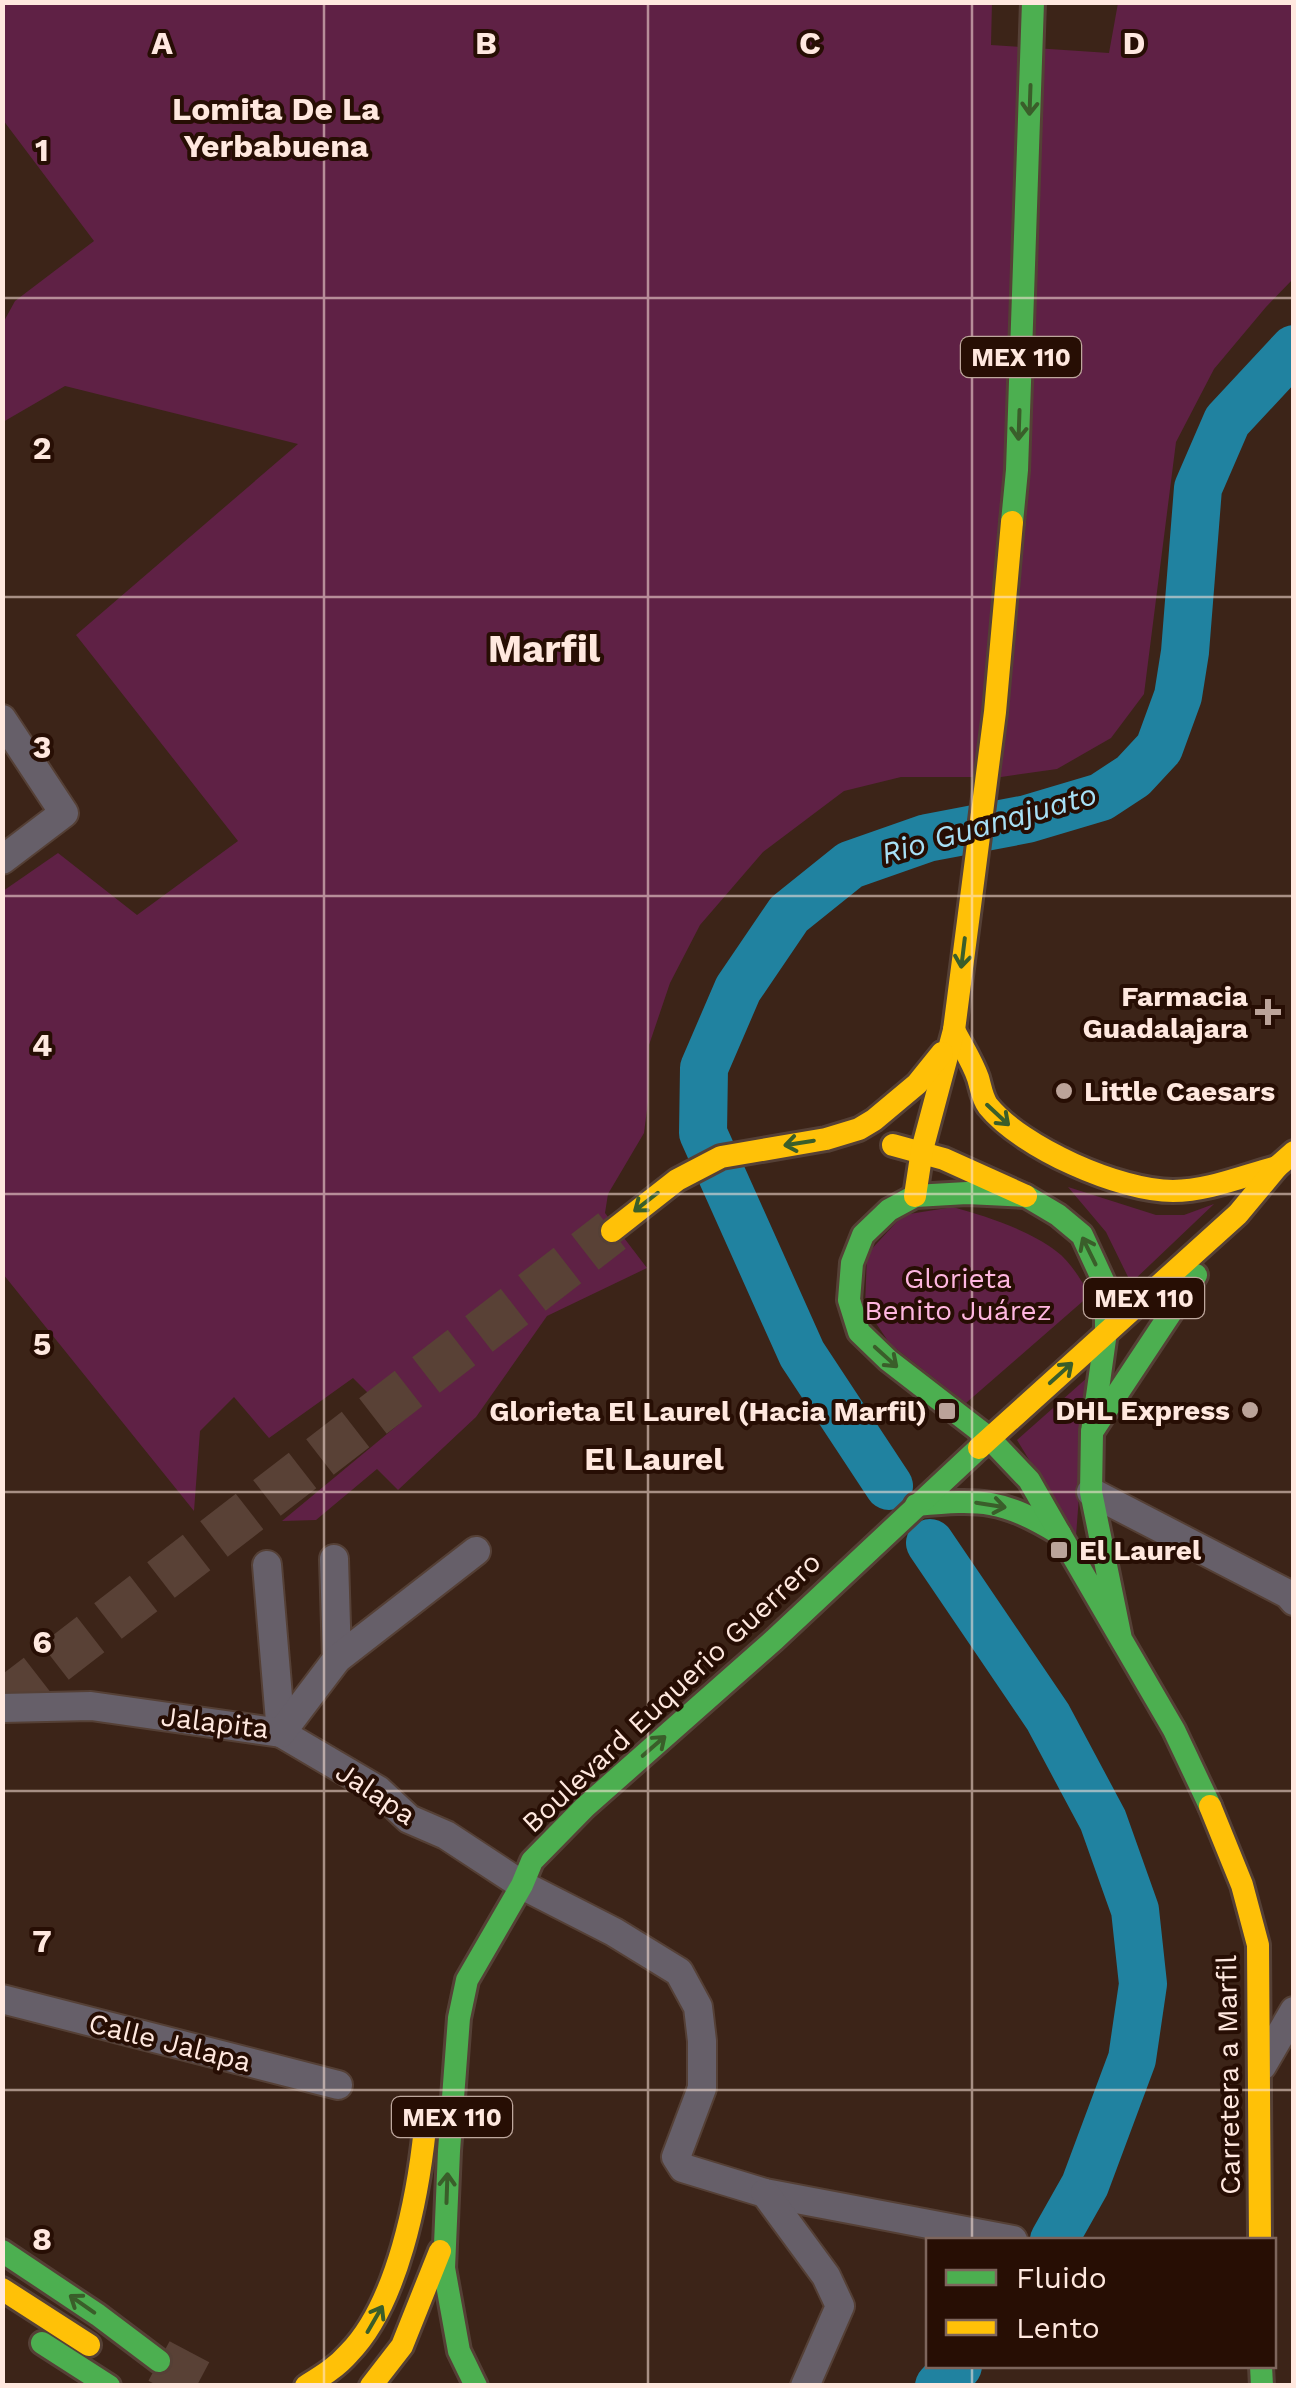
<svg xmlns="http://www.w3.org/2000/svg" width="1296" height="2388" viewBox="0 0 1296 2388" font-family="'Work Sans',sans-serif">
<rect width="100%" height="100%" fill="#3c2418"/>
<!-- green -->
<g fill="#5f2145">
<path d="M 992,2 L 991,45 L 1109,53 L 1118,3 L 1293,3 L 1293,279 L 1266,307 L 1214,369 L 1176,442 L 1144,694 L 1111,738 L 1057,769 L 1001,777 L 901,777 L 844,791 L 763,852 L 700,925 L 670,983 L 649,1045 L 648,1102 L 644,1133 L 608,1194 L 605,1213 L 647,1268 L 547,1316 L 476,1417 L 398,1490 L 377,1469 L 316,1520 L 282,1521 L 399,1424 L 353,1378 L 269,1438 L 234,1397 L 200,1431 L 194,1511 L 3,1274 L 3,891 L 58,853 L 137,915 L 238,841 L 76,635 L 298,444 L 65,386 L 3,422 L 3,323 L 15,301 L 94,241 L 3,120 L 3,3 Z"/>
<path d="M 1068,1187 L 1156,1215 L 1184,1215 L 1214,1204 L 1131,1283 L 1106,1232 Z"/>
<path d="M 953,1207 C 985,1216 1029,1230 1056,1251 C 1071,1262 1080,1279 1090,1295 L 966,1403 L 890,1344 L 865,1307 L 867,1254 L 903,1215 Z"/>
<path d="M 1088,1377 L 1076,1536 L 1017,1440 Z"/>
</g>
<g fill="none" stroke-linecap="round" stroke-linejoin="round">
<!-- river -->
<g stroke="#2082a0" stroke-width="48">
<path d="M 889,1486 L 802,1354 L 703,1133 L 704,1068 L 738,989 L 789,914 L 850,865 L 927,838 L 1027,819 L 1101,797 L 1133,776 L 1159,748 L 1178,696 L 1185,652 L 1198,488 L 1227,421 L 1294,349"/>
<path d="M 930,1543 L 1048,1717 L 1103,1820 L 1135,1910 L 1143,1984 L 1132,2059 L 1085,2185 L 1054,2240"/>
<path d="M 939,2386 L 958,2366"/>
</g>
<!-- primary-tunnel -->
<g stroke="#594136" stroke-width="45" stroke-dasharray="45 22" stroke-linecap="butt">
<path d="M 2,1703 L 612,1231"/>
<path d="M 159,2361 L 206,2386"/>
</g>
<!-- street casing -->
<g stroke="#554036" stroke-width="32">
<g id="street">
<path d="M 2,719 L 64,813 L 2,860"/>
<path d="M 1091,1492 L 1288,1594 L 1294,1601"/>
<path d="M 334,1559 L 337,1659"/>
<path d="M 267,1565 L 281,1733 L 378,1790 L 409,1819 L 446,1835 L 522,1885 L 614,1932 L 679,1972 L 698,2007 L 702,2041 L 702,2088 L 676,2157 L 683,2168 L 765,2193 L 1013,2240"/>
<path d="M 2,1708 L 91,1706 L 281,1733 L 337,1659 L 476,1551"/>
<path d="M 2,1999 L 338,2085"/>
<path d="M 1262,2066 L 1294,2011"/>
<path d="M 765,2193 L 826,2276 L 840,2306 L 805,2386"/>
</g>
</g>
<!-- fast casing -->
<g stroke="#554036" stroke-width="28">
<g id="fast">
<path d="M 1012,522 L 1017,470 L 1033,2"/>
<path d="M 1092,1432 L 1196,1275"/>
<path d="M 916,1505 C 982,1499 1002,1499 1060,1534"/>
<path d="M 1121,1639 L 1091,1492 L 1092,1432 L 1106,1332 L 1106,1287 L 1082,1235 L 1058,1215 L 1026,1196 L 967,1193 L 915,1196 L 889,1210 L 863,1235 L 852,1263 L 849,1300 L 859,1332 L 888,1360 L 989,1438 L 1029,1480 L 1060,1534 L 1121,1639 L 1174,1730 L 1210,1806"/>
<path d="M 2,2251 L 98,2315 L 159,2361"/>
<path d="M 42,2343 L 109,2386"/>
<path d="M 1261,2366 L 1262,2386"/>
<path d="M 476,2386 L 459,2351 L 444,2268 L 449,2151 L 459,2018 L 467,1980 L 522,1885 L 532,1861 L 585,1807 L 774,1640 L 979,1448"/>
</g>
</g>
<!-- slow casing -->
<g stroke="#554036" stroke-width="28">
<g id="slow">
<path d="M 954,1030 C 962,1046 972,1061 978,1078 C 981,1088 982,1098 988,1106 C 1022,1148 1120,1191 1173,1191 C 1208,1191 1243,1176 1277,1167"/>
<path d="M 893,1145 L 944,1159 L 1026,1196"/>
<path d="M 915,1196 L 922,1150 L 954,1030 L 995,712 L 1012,522"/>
<path d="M 612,1231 L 677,1180 L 721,1157 L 826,1139 L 859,1129 L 874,1120 L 917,1084 L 942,1053"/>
<path d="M 979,1448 L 1238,1214 L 1277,1167 L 1294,1152"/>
<path d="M 1210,1806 L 1242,1885 L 1258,1945 L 1260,2240"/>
<path d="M 2,2289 L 89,2345"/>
<path d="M 306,2386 C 322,2376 337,2367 349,2353 C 398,2303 418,2196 425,2128"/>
<path d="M 371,2386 L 402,2346 L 440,2251"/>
</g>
</g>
<!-- street -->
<use href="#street" stroke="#665f69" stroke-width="28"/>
<!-- fast -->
<use href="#fast" stroke="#4caf50" stroke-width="22"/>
<!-- slow -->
<use href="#slow" stroke="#ffc107" stroke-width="22"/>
</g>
<!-- one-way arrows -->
<defs><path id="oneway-shaft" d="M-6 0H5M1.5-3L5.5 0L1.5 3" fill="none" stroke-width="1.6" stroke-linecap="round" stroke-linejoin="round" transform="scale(2.5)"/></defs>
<g stroke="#3a5e2a">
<use href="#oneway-shaft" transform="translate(1030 100) rotate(92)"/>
<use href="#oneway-shaft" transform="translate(1019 425) rotate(92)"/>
<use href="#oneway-shaft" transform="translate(963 953) rotate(97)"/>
<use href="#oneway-shaft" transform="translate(998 1115) rotate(43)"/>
<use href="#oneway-shaft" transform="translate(799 1143) rotate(171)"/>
<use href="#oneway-shaft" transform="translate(646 1202) rotate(142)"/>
<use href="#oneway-shaft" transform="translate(1089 1251) rotate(-116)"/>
<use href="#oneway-shaft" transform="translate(886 1357) rotate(42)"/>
<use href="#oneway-shaft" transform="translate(1061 1373) rotate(-42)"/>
<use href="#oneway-shaft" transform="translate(991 1505) rotate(9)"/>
<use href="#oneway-shaft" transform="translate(654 1746) rotate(-41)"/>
<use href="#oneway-shaft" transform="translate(447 2188) rotate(-88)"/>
<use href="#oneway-shaft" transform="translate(82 2304) rotate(-145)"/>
<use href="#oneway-shaft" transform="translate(375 2319) rotate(-60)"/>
</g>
<!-- grid -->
<path fill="none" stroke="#ffe8df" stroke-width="2.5" stroke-opacity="0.55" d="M 324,2 L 324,2386M 648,2 L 648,2386M 972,2 L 972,2240M 2,298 L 1294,298M 2,597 L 1294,597M 2,896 L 1294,896M 2,1194 L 1294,1194M 2,1492 L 1294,1492M 2,1791 L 1294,1791M 2,2090 L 1294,2090M 972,2366 L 972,2386"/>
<!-- markers -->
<g fill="#bba399" stroke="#270e04" stroke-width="4">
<path d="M1263 997h10v10h10v10h-10v10h-10v-10h-10v-10h10z"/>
<circle cx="1064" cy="1091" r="10"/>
<circle cx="1250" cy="1410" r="10"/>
<rect x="937" y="1401" width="20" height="20" rx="5"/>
<rect x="1049" y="1540" width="20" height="20" rx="5"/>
</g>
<g text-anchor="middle" stroke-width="8" stroke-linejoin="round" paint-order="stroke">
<!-- shield labels -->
<g fill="#270e04" stroke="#bea79d" stroke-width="2.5">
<rect x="961" y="337" width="120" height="40" rx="8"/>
<rect x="1084" y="1278" width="120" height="40" rx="8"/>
<rect x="392" y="2097" width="120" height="40" rx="8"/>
</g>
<g font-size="25" font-weight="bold" fill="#ffe8df">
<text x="1021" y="366">MEX 110</text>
<text x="1144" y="1307">MEX 110</text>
<text x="452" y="2126">MEX 110</text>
</g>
<!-- poi labels -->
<g font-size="28" font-weight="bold" fill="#ffe8df" stroke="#270e04" text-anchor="end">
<text x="1248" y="1006">Farmacia<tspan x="1248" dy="32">Guadalajara</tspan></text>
<text x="1084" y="1101" text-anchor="start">Little Caesars</text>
<text x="1230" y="1420">DHL Express</text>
<text x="927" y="1421">Glorieta El Laurel (Hacia Marfil)</text>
<text x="1079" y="1560" text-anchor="start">El Laurel</text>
</g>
<!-- park labels -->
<g font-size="28" fill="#ffb7e0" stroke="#270e04">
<text x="958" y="1288">Glorieta<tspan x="958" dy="32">Benito Juárez</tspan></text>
</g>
<!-- street labels -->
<g font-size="28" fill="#ffe8df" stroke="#270e04">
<text transform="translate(671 1692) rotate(-43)" y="10">Boulevard Euquerio Guerrero</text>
<text transform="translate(215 1722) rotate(7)" y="10">Jalapita</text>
<text transform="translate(376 1793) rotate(34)" y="10">Jalapa</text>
<text transform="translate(170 2042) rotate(14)" y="10">Calle Jalapa</text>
<text transform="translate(1228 2075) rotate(-91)" y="10">Carretera a Marfil</text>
</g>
<!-- water labels -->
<g font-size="30" font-style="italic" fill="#a8e0f6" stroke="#270e04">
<text transform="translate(989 824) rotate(-16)" y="10">Rio Guanajuato</text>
</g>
<!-- quarter labels -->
<g font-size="32" font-weight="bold" fill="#ffe8df" stroke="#270e04">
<text x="276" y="120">Lomita De La<tspan x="276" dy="37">Yerbabuena</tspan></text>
<text x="654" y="1470">El Laurel</text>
</g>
<!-- district labels -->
<g font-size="38" font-weight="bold" fill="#ffe8df" stroke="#270e04">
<text x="544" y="662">Marfil</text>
</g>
</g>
<g font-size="32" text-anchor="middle" font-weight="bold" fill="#ffe8df" stroke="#270e04" stroke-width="8" stroke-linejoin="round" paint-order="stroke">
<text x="162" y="54">A</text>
<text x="486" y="54">B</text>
<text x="810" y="54">C</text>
<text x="1134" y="54">D</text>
<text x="42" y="161">1</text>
<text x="42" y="459">2</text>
<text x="42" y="758">3</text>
<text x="42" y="1056">4</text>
<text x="42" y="1355">5</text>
<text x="42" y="1653">6</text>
<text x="42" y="1952">7</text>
<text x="42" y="2250">8</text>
</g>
<!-- border -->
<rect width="1296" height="2388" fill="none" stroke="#ffe8df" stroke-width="10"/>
<!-- legend -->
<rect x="926" y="2238" width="350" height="130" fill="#270e04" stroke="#7d655c" stroke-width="2.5"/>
<rect x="946" y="2270" width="50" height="15" fill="#4caf50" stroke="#7d655c" stroke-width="2.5"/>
<text x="1016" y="2288" font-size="30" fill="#ffe8df">Fluido</text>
<rect x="946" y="2320" width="50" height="15" fill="#ffc107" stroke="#7d655c" stroke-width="2.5"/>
<text x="1016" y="2338" font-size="30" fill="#ffe8df">Lento</text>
</svg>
